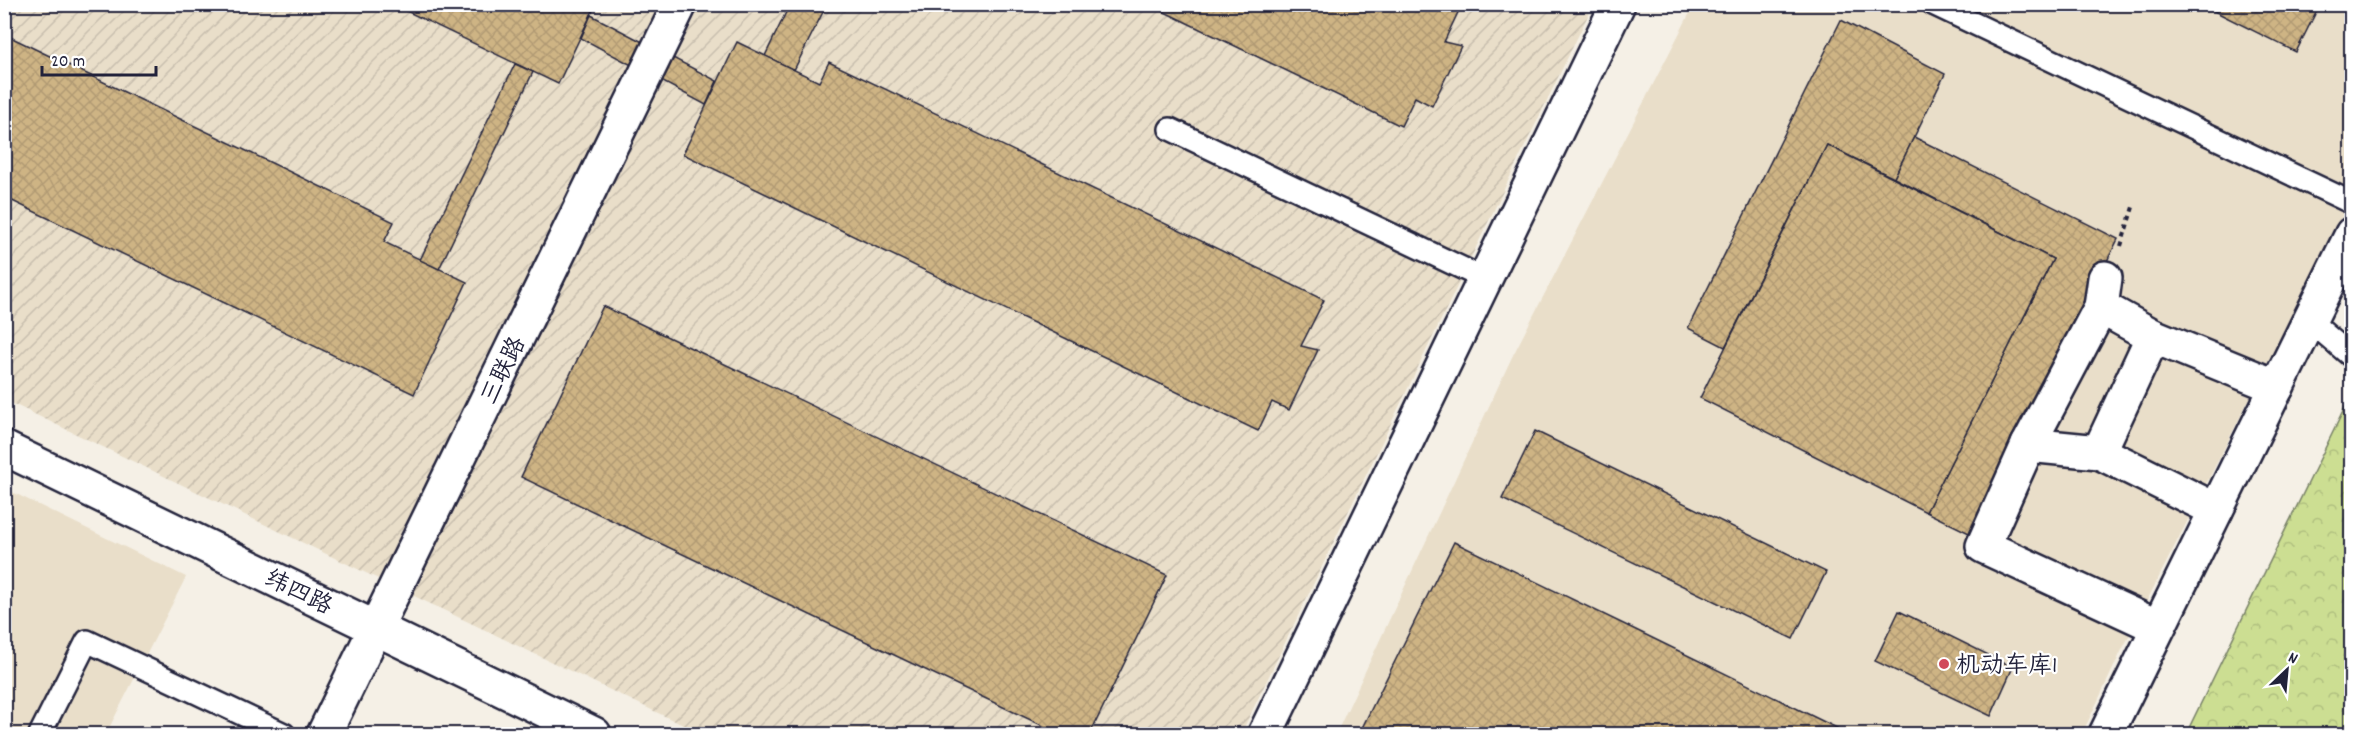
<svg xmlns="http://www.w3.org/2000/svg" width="2356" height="739" viewBox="0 0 2356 739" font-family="Dekko,'LXGW WenKai TC',sans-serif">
<defs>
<pattern id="industrial-furrows" width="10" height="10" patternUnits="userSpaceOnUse" patternTransform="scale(1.5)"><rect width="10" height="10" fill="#e9dec9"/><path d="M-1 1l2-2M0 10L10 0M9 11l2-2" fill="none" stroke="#c8beae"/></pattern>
<pattern id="park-crowns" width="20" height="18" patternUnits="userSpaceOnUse" patternTransform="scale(1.5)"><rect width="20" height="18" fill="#ccde92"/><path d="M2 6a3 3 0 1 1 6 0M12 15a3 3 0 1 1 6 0" fill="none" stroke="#afbe7f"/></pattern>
<pattern id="building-cross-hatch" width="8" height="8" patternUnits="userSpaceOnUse" patternTransform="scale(1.5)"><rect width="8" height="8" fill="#ceb484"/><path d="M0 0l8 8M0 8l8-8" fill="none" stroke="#b19a73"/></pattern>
</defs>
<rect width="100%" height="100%" fill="#f5f0e6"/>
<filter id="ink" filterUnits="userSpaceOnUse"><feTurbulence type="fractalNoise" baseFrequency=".0167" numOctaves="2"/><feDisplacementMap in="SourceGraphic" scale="12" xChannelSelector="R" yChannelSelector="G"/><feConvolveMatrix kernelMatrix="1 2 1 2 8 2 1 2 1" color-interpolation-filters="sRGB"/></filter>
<g filter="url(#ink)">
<!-- built -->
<g fill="#e9dec9">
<path d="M 1694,5 L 2351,5 L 2351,198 L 2120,654 L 2082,734 L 1336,734 L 1512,357 Z"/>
<path d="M 4,488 L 186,577 L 106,734 L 5,734 Z"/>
</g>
<!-- industrial -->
<path fill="url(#industrial-furrows)" d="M 4,5 L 1593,5 L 1241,734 L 702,734 L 5,400 Z"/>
<!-- park -->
<path fill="url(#park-crowns)" stroke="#778066" stroke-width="1.5" d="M 2351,395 L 2351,734 L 2186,734 Z"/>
<!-- building -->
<g fill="url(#building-cross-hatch)" stroke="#22223b" stroke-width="1.5">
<path d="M 392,4 L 596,4 L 558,84 Z"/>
<path d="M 790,4 L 827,4 L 794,70 L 765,56 Z"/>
<path d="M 1148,4 L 1462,4 L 1444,42 L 1461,46 L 1432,106 L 1415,97 L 1401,126 Z"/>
<path d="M 2200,4 L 2320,4 L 2296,52 Z"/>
<path d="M 591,15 L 717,81 L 706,105 L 581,38 Z"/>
<path d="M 1841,20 L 1945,74 L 1894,178 L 1827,145 L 1725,347 L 1688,328 Z"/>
<path d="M 4,34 L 394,222 L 384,242 L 467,282 L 414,394 L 4,197 Z"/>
<path d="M 737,42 L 819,82 L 829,62 L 1324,300 L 1301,346 L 1318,350 L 1289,410 L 1272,402 L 1258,431 L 683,154 Z"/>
<path d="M 515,64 L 533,72 L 439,269 L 420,260 Z"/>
<path d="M 1914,137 L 2118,239 L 1971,534 L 1926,512 L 2053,259 L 1894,178 Z"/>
<path d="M 1827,145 L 2053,259 L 1926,512 L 1700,398 Z"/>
<path d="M 603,306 L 1167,575 L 1090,734 L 1060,734 L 521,477 Z"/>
<path d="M 1535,431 L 1826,572 L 1793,639 L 1502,499 Z"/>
<path d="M 1454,542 L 1642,633 L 1849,734 L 1359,734 Z"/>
<path d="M 1899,611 L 2013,667 L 1991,716 L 1875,661 Z"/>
</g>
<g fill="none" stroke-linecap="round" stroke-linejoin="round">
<!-- service casing -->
<g stroke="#22223b" stroke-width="26">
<g id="service">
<path d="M 1933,4 L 2352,203"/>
<path d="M 1170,129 L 1485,279"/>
<path d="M 2309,320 L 2352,357"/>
<path d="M 40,734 L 87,641 L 284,734"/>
</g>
</g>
<!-- minor casing -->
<g stroke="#22223b" stroke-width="38">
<g id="minor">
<path d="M 2101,307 L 2105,278"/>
<path d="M 2153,336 L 2101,307 L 2028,445 L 1983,546 L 2158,627"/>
<path d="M 2028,445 L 2099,452 L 2216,510"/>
<path d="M 2099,452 L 2153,336 L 2277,387"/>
<path d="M 324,734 L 680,4"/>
<path d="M 1265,734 L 1618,4"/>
<path d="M 2106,734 L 2352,234"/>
</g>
</g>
<!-- tertiary casing -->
<g stroke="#22223b" stroke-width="38">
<path id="tertiary" d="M 4,448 L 594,734"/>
</g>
<!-- path -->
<path stroke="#22223b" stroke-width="4" stroke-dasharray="4.5 4.5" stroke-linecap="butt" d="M 2121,246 L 2133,207"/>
<!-- service -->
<use href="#service" stroke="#fff" stroke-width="21"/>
<!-- minor -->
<use href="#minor" stroke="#fff" stroke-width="33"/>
<!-- tertiary -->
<use href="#tertiary" stroke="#fff" stroke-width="33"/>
</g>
</g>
<!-- markers -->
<circle fill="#d1495b" stroke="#fff" stroke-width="2" cx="1944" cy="664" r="6"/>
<g text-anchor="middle" stroke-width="4.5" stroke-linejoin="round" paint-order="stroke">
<!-- street labels -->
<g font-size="24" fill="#22223b" stroke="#fff">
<text transform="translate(502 370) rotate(-64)" y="8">三联路</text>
<text transform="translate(299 591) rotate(26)" y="8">纬四路</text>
</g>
<!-- poi labels -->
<g font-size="24" fill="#22223b" stroke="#fff" text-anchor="start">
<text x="1956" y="672">机动车库1</text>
</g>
</g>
<!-- margin -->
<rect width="2356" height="739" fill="none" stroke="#fff" stroke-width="24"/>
<rect x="12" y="12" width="2332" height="715" fill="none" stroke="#22223b" stroke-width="2" filter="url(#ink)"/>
<!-- north arrow -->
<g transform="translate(2287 670) rotate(26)" stroke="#ffffff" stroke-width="4.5" paint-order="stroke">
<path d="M0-4.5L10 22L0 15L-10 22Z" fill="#22223b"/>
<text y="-9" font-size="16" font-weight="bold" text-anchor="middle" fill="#22223b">N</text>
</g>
<!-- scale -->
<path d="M42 66v9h114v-9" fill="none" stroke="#22223b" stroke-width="3"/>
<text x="51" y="66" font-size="18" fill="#22223b" stroke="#ffffff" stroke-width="4.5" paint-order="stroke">20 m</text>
</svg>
